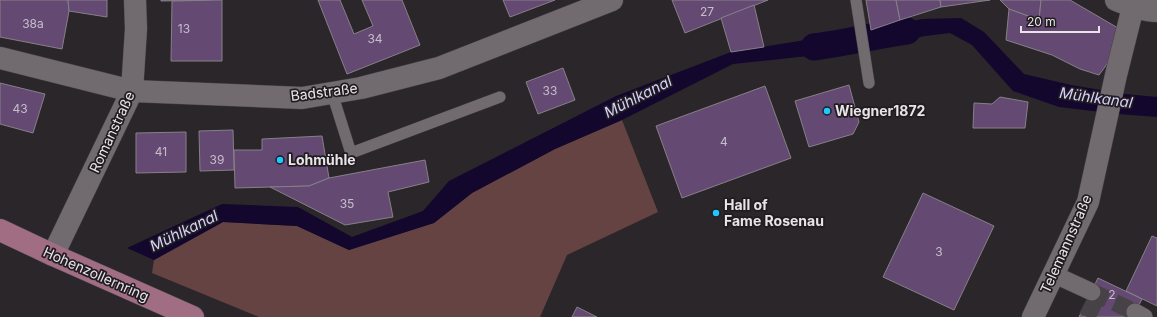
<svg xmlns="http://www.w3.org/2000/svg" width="1157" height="317" viewBox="0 0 1157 317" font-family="Inter,sans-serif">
<rect width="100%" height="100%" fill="#2b262a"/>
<!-- green -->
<path fill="#664343" d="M 622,120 L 658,212 L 567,255 L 540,317 L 259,317 L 152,273 L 154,260 L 223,222 L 297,226 L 349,250 L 434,223 L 472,193 L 555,149 Z"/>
<!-- water -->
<g fill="#13072e">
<path d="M 961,18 L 984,32 L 1024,74 L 1071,85 L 1125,94 L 1157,97 L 1157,117 L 1118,114 L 1059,107 L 1013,91 L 972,45 L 950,33 L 925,36 L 872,47 L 869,30 L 922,19 Z"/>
<path d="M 849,33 L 854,51 L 733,64 L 622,120 L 555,149 L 472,193 L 434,223 L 349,250 L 297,226 L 223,222 L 154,260 L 127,248 L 222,204 L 298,207 L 352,237 L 423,211 L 449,181 L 616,96 L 731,52 Z"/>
</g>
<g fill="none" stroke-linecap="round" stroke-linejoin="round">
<!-- canal -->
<path stroke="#13072e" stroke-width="27" d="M 814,47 C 845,43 876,35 907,31"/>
</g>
<!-- building -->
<g fill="#644973" stroke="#858187">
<path d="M 0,0 L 68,0 L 69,11 L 62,49 L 0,37 Z"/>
<path d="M 68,0 L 107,0 L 107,17 L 69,11 Z"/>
<path d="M 161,0 L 211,0 L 161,1 Z"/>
<path d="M 222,0 L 222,61 L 171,61 L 172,1 Z"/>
<path d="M 318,0 L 340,0 L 354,34 L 373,26 L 362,0 L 402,0 L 420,45 L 347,74 Z"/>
<path d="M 503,0 L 555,0 L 510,17 Z"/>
<path d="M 672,0 L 768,0 L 685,33 Z"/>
<path d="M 866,0 L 896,0 L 900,20 L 871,30 Z"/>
<path d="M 896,0 L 940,0 L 941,7 L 900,20 Z"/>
<path d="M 940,0 L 990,0 L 941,7 Z"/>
<path d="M 1000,0 L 1041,0 L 1039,20 L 1009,9 Z"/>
<path d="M 1041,0 L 1070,0 L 1118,28 L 1110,60 L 1099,75 L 1080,69 L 1052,55 L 1006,40 L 1009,9 L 1039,20 Z"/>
<path d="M 754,5 L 764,47 L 731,52 L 721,18 Z"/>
<path d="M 563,68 L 575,100 L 538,114 L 526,82 Z"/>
<path d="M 0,83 L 45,94 L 33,133 L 0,124 Z"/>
<path d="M 849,85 L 859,122 L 853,134 L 809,147 L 795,101 Z"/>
<path d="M 765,86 L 791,158 L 682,198 L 656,126 Z"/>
<path d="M 1000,97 L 1028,102 L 1025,128 L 973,128 L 974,103 L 992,104 Z"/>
<path d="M 233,130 L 234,170 L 200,171 L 199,131 Z"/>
<path d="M 186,132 L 186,172 L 136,173 L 136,133 Z"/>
<path d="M 322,136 L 329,178 L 309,186 L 235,188 L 234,150 L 262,150 L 262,139 Z"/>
<path d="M 425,160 L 429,182 L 388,192 L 393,217 L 345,225 L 270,187 L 309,186 L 329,178 Z"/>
<path d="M 923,193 L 994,226 L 954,310 L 883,277 Z"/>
<path d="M 1152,236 L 1157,238 L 1157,306 L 1126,291 Z"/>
<path d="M 1098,278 L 1142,299 L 1133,317 L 1079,317 Z"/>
<path d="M 577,307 L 597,317 L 572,317 Z"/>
</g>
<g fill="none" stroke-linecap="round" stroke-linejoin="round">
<!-- pedestrian-tunnel -->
<g stroke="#474246" stroke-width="17" stroke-dasharray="17 8" stroke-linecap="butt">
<path d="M 1092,292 L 1135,312"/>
<path d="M 1087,317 L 1098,295"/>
</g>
<!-- service casing -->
<g stroke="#464245" stroke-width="12">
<g id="service">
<path d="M 856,0 L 869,83"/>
<path d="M 332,93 L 351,153 L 500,97"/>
</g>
</g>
<!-- pedestrian casing -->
<g stroke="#464245" stroke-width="18">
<g id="pedestrian">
<path d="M 1053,274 L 1092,292"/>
<path d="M 1135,312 L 1144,317"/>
</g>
</g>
<!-- minor casing -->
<g stroke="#464245" stroke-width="23">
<g id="minor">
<path d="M 1116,0 C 1129,5 1143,11 1157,11"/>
<path d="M 0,58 L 132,91 L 302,98 L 361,88 L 439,68 L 612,0"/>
<path d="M 53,255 L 132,91 L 136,29 L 135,0"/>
<path d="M 1033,317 L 1088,202 L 1116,75 L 1133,7"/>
</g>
</g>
<!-- primary casing -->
<g stroke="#464245" stroke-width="23">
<path id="primary" d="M 0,230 L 53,255 L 193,317"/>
</g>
<!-- service -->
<use href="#service" stroke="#716b70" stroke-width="11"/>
<!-- pedestrian -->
<use href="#pedestrian" stroke="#716b70" stroke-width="17"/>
<!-- minor -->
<use href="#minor" stroke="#716b70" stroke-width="22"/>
<!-- primary -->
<use href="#primary" stroke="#a16d82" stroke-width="22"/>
</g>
<!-- markers -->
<g fill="#1fc9fd" stroke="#211c20" stroke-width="1.5">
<circle cx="827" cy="111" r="4"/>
<circle cx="280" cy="160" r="4"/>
<circle cx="716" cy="213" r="4"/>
</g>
<g text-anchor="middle" stroke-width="3.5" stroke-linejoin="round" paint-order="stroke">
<!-- number labels -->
<g font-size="12" fill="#c7bdca">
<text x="707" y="16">27</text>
<text x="33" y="28">38a</text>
<text x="184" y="33">13</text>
<text x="375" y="43">34</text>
<text x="550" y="95">33</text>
<text x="20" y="113">43</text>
<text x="724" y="146">4</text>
<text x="161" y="156">41</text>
<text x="217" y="164">39</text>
<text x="347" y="208">35</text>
<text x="939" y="256">3</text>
<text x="1112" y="299">2</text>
</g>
<!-- street labels -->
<g font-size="14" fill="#e8e4e7" stroke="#211c20">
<text transform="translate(324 92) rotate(-7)" y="5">Badstraße</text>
<text transform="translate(112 132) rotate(-65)" y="5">Romanstraße</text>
<text transform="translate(1066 244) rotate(-66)" y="5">Telemannstraße</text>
<text transform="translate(96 274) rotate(24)" y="5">Hohenzollernring</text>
</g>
<!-- poi labels -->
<g font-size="14" font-weight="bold" fill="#e8e4e7" stroke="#211c20" text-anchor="start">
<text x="835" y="116">Wiegner1872</text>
<text x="288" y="165">Lohmühle</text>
<text x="724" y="210">Hall of<tspan x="724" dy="16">Fame Rosenau</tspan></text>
</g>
<!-- water labels -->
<g font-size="15" font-style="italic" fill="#d6d0fe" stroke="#211c20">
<text transform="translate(638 97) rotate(-27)" y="5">Mühlkanal</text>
<text transform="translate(1096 98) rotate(8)" y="5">Mühlkanal</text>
<text transform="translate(184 231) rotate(-26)" y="5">Mühlkanal</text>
</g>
</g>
<!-- scale -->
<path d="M1021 26v6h78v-6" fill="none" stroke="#e8e4e7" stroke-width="2"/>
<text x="1027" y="26" font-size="12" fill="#e8e4e7" stroke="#211c20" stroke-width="3" paint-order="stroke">20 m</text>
</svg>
